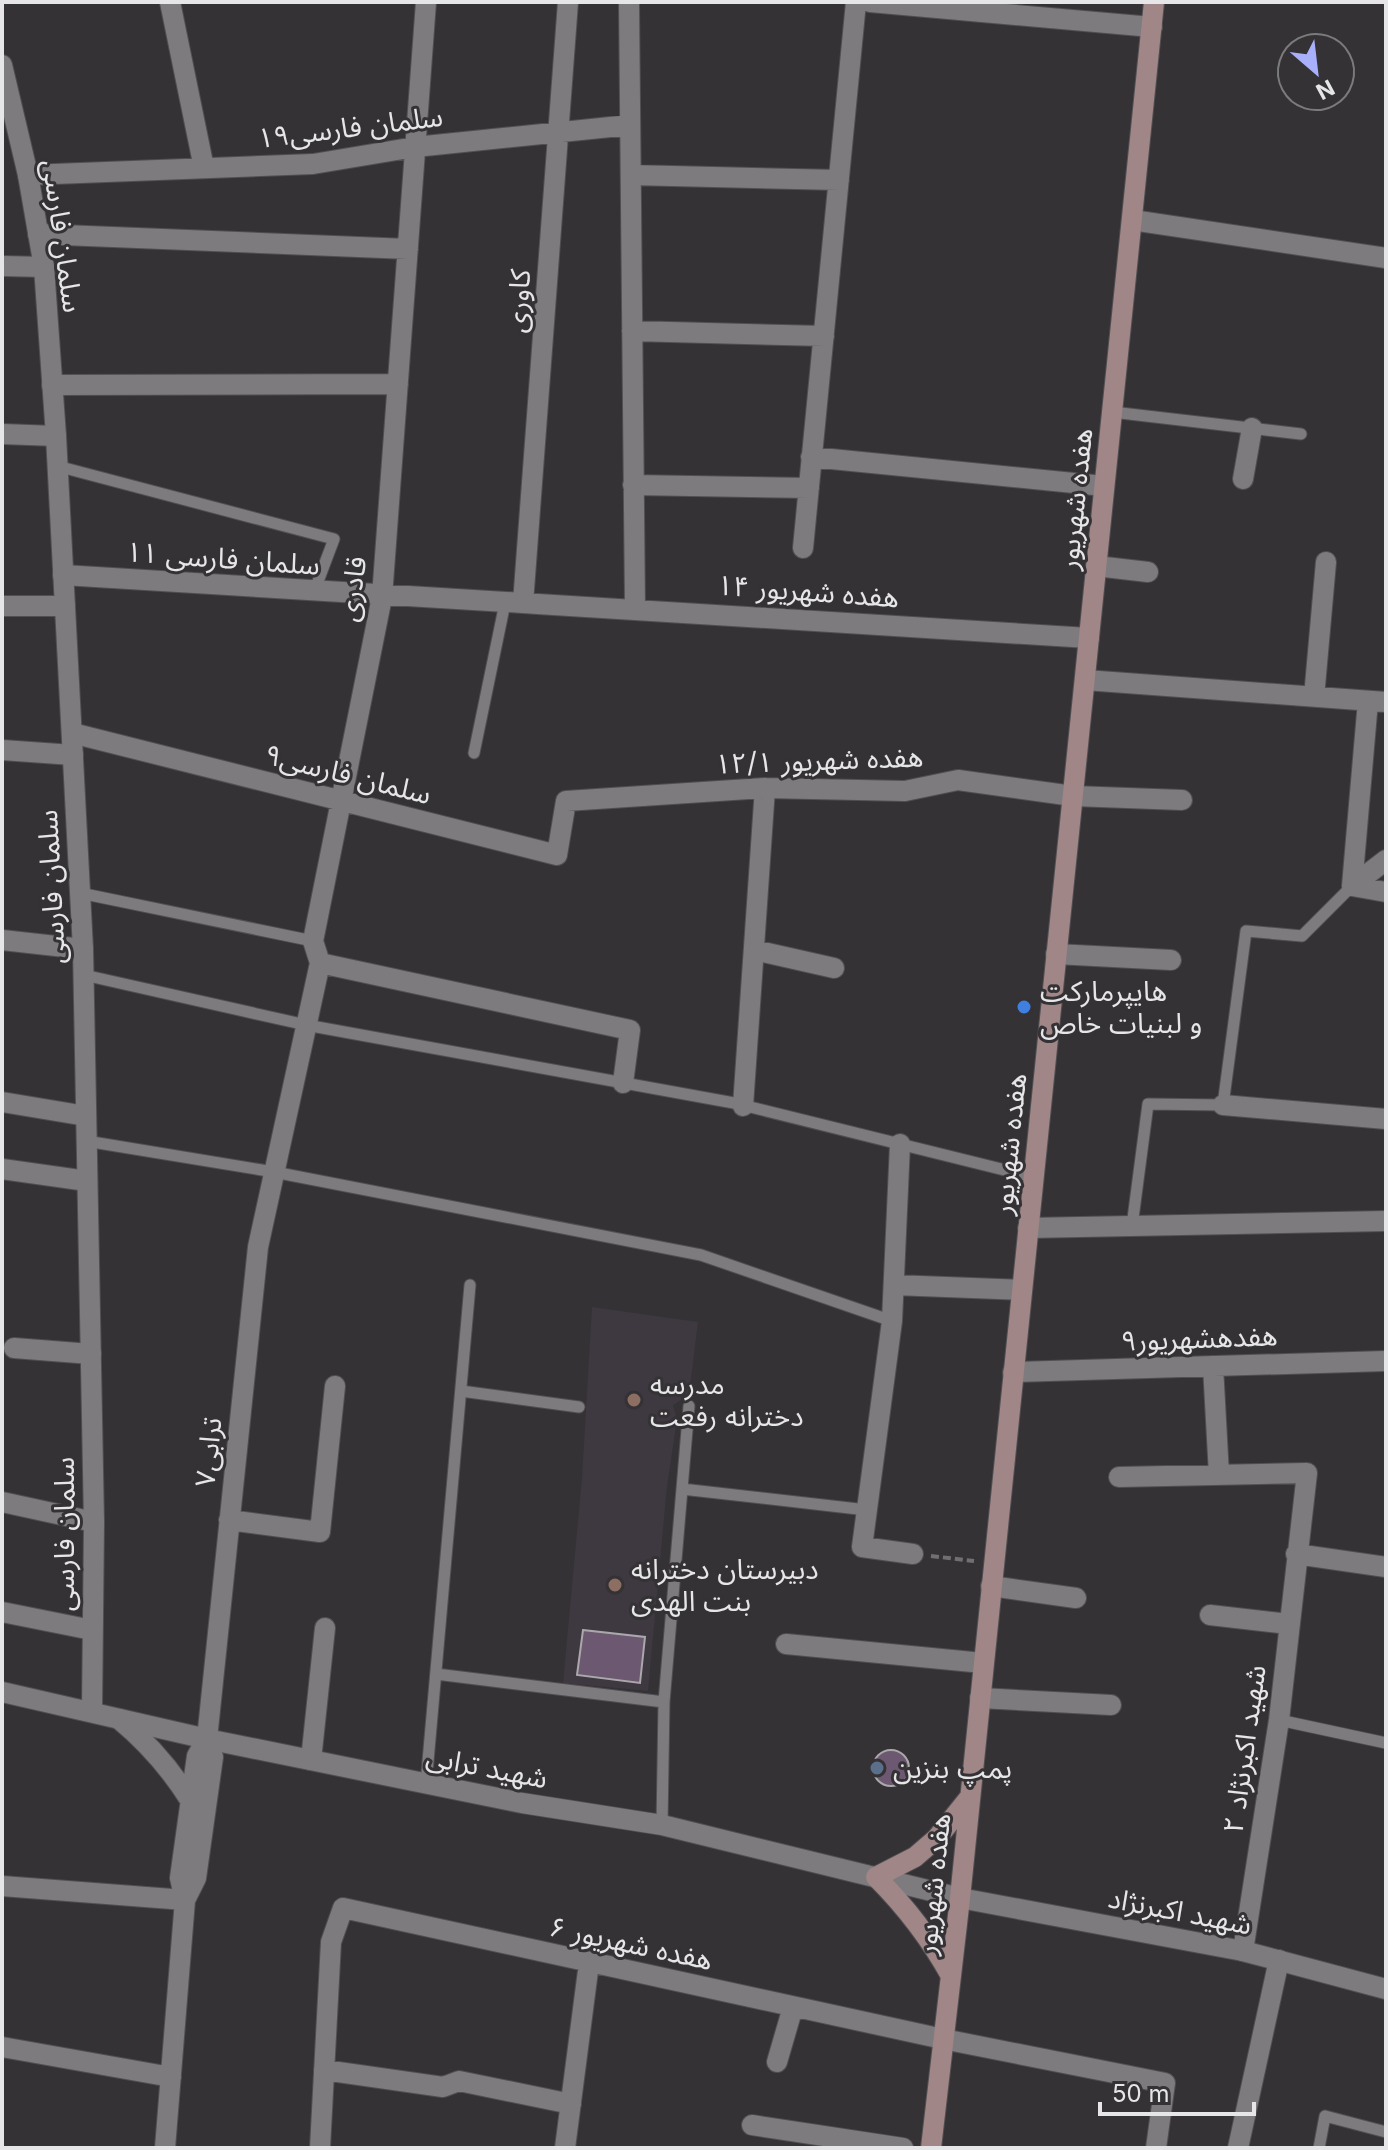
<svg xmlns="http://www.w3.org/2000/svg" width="1388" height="2150" viewBox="0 0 1388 2150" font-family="Inter,'Noto Sans Arabic',sans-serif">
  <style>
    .built { fill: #3e3841 }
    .building { fill: #6c5971; stroke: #aba8ac; stroke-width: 2 }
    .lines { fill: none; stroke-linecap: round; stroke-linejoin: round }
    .service-casing { stroke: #514f52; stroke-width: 13 }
    .minor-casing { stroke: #514f52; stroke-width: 22 }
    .tertiary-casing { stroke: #514f52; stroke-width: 22 }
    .secondary-casing { stroke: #514f52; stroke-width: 22 }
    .path { stroke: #716f72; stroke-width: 4; stroke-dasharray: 8 4; stroke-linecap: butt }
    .service { stroke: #7e7b7f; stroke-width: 11 }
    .minor { stroke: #7e7b7f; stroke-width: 20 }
    .tertiary { stroke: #7e7b7f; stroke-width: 20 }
    .secondary { stroke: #a08687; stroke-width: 20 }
    .shop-dot { fill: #3f7fe0; stroke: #343235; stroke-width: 3 }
    .education-dot { fill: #8d6e63; stroke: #343235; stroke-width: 3 }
    .service-dot { fill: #5c6f8a; stroke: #343235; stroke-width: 3 }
    .labels { text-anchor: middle; stroke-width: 6; stroke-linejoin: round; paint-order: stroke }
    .street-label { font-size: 28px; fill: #e6e5e7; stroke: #343235 }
    .poi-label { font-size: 28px; fill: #e6e5e7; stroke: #343235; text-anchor: start }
  </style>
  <rect width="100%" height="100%" fill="#343235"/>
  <path class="built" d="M 592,1307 L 698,1322 L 689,1395 L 673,1405 L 677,1420 L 667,1486 L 648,1691 L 563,1683 L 582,1478 Z"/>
  <path class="building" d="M 583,1630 L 645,1637 L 640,1683 L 577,1675 Z
    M873 1768a18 18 0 1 1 36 0a18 18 0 1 1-36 0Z"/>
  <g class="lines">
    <g class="service-casing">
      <path id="service" d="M 1112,412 L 1301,434
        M 57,466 L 334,539 L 314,592
        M 474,753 L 505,603
        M 80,893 L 313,941
        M 84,975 L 306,1025 L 734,1103 L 1033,1177
        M 86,1141 L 274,1172 L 701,1255 L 892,1321
        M 1132,1226 L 1148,1104 L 1223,1105 L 1246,931 L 1302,936 L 1352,886
        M 461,1391 L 579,1407
        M 682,1489 L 867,1510
        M 436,1674 L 664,1702
        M 1279,1720 L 1386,1743
        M 426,1784 L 470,1285
        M 662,1825 L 664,1702 L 689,1406
        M 1319,2148 L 1325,2116 L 1386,2132"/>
    </g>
    <g class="minor-casing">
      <path id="minor" d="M 170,2 L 204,168
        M 629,2 L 635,609
        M 870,2 L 1152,27
        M 28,175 L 313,164 L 415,147 L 630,125
        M 631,175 L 839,180
        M 1132,220 L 1386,258
        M 38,234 L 408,249
        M 2,266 L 44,267
        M 632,331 L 824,336
        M 52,385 L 398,384
        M 2,434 L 56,436
        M 811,457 L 1104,486
        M 1243,479 L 1252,428
        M 633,485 L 809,488
        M 803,548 L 856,2
        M 1096,566 L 1148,572
        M 63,575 C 405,598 747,614 1089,638
        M 523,603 L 568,2
        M 2,606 L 65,606
        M 1085,680 L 1386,702
        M 1314,697 L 1326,562
        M 72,733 L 557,855 L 566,801 L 765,788 L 905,791 L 958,780 L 1073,796 L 1182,800
        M 2,750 L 73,755
        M 1352,886 L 1368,701
        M 1352,886 L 1386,860
        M 1352,886 L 1386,892
        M 2,940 L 83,949
        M 754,950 L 834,968
        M 1056,954 L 1171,960
        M 320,963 L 630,1030 L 623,1083
        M 2,1102 L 86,1116
        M 1223,1105 L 1386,1119
        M 743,1106 L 765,788
        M 900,1144 L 892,1321 L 862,1547 L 913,1554
        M 2,1169 L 87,1181
        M 1028,1228 L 1386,1221
        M 894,1285 L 1022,1290
        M 14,1348 L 91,1354
        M 1213,1366 L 1219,1475
        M 1013,1372 L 1386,1361
        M 1119,1477 L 1307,1473 L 1279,1720 L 1243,1951
        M 2,1502 L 94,1522
        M 229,1520 L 320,1532 L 335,1386
        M 1296,1554 L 1386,1567
        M 991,1586 L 1076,1598
        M 2,1612 L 92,1630
        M 1210,1615 L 1289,1624
        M 786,1644 L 983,1663
        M 980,1698 L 1111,1705
        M 119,1719 C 148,1743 170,1768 190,1800
        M 311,1760 L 325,1628
        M 2,1886 L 185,1900
        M 185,1900 L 196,1878 L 213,1757 L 207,1739
        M 2,2047 L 171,2077
        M 777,2062 L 793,2007
        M 324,2070 L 443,2087 L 459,2081 L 571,2104
        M 752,2125 L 903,2148
        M 165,2148 L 185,1900 L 180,1878 L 197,1756 L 207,1739 L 258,1247 L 320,963 L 313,941 L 382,597 L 426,2
        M 320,2148 L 331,1942 L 343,1908 L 943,2039 L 1165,2083 L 1156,2148
        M 565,2148 L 589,1963
        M 1238,2148 L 1279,1960"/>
    </g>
    <g class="tertiary-casing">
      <path id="tertiary" d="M 2,65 L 28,175 L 44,267 L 56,436 L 83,949 L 94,1522 L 92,1712
        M 2,1692 L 207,1739 L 522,1803 L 662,1825 L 960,1898 L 1243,1951 L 1386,1989"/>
    </g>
    <g class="secondary-casing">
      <path id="secondary" d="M 951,1976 C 930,1938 907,1908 876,1877 L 915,1857 L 937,1838 L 970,1797
        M 931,2148 L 960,1898 L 1154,2"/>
    </g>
    <path class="path" d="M 931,1556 L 974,1561"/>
    <use href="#service" class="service"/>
    <use href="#minor" class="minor"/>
    <use href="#tertiary" class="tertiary"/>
    <use href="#secondary" class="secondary"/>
  </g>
  <circle class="shop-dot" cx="1024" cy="1007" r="8"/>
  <g class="education-dot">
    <circle cx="634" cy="1400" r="8"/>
    <circle cx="615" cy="1585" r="8"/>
  </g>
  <circle class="service-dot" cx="877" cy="1768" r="8"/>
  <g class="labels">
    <g class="street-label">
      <text transform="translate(350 127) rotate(-7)" y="10">سلمان فارسی۱۹</text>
      <text transform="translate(63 236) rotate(82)" y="10">سلمان فارسی</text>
      <text transform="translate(518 301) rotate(-86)" y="10">کاوری</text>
      <text transform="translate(1075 499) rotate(-84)" y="10">هفده شهریور</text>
      <text transform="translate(223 558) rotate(4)" y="10">سلمان فارسی ۱۱</text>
      <text transform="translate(352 589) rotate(-82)" y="10">قادری</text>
      <text transform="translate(808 591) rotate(4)" y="10">هفده شهریور ۱۴</text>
      <text transform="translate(819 760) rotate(-2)" y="10">هفده شهریور ۱۲/۱</text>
      <text transform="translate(348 774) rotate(14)" y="10">سلمان فارسی۹</text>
      <text transform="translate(51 887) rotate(-93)" y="10">سلمان فارسی</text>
      <text transform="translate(1009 1144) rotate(-84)" y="10">هفده شهریور</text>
      <text transform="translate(1199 1338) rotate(-2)" y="10">هفدهشهریور۹</text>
      <text transform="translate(208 1452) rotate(-84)" y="10">ترابی۷</text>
      <text transform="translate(64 1534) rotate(-90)" y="10">سلمان فارسی</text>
      <text transform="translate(1244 1749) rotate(-82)" y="10">شهید اکبرنژاد ۲</text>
      <text transform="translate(487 1767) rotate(11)" y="10">شهید ترابی</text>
      <text transform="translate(933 1884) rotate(-84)" y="10">هفده شهریور</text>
      <text transform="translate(1180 1911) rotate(11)" y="10">شهید اکبرنژاد</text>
      <text transform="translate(631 1943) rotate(12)" y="10">هفده شهریور ۶</text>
    </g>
    <g class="poi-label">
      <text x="1040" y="1001">هایپرمارکت<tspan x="1040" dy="32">و لبنیات خاص</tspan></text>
      <text x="650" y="1394">مدرسه<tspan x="650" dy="32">دخترانه رفعت</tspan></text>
      <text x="631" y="1579">دبیرستان دخترانه<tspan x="631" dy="32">بنت الهدی</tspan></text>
      <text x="893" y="1778">پمپ بنزین</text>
    </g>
  </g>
  <rect width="1388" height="2150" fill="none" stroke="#e6e5e7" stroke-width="8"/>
  <g transform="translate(1316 72) rotate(152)"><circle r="38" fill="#343235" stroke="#7b7a7c" stroke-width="2"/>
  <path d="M0-6L14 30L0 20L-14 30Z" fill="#a8b0fc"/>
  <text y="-12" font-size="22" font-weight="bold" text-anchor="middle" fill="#e6e5e7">N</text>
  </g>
  <path d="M1100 2102v12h154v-12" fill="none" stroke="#e6e5e7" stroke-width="4"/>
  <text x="1112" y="2102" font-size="24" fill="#e6e5e7" stroke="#343235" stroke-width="6" paint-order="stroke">50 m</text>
</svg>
